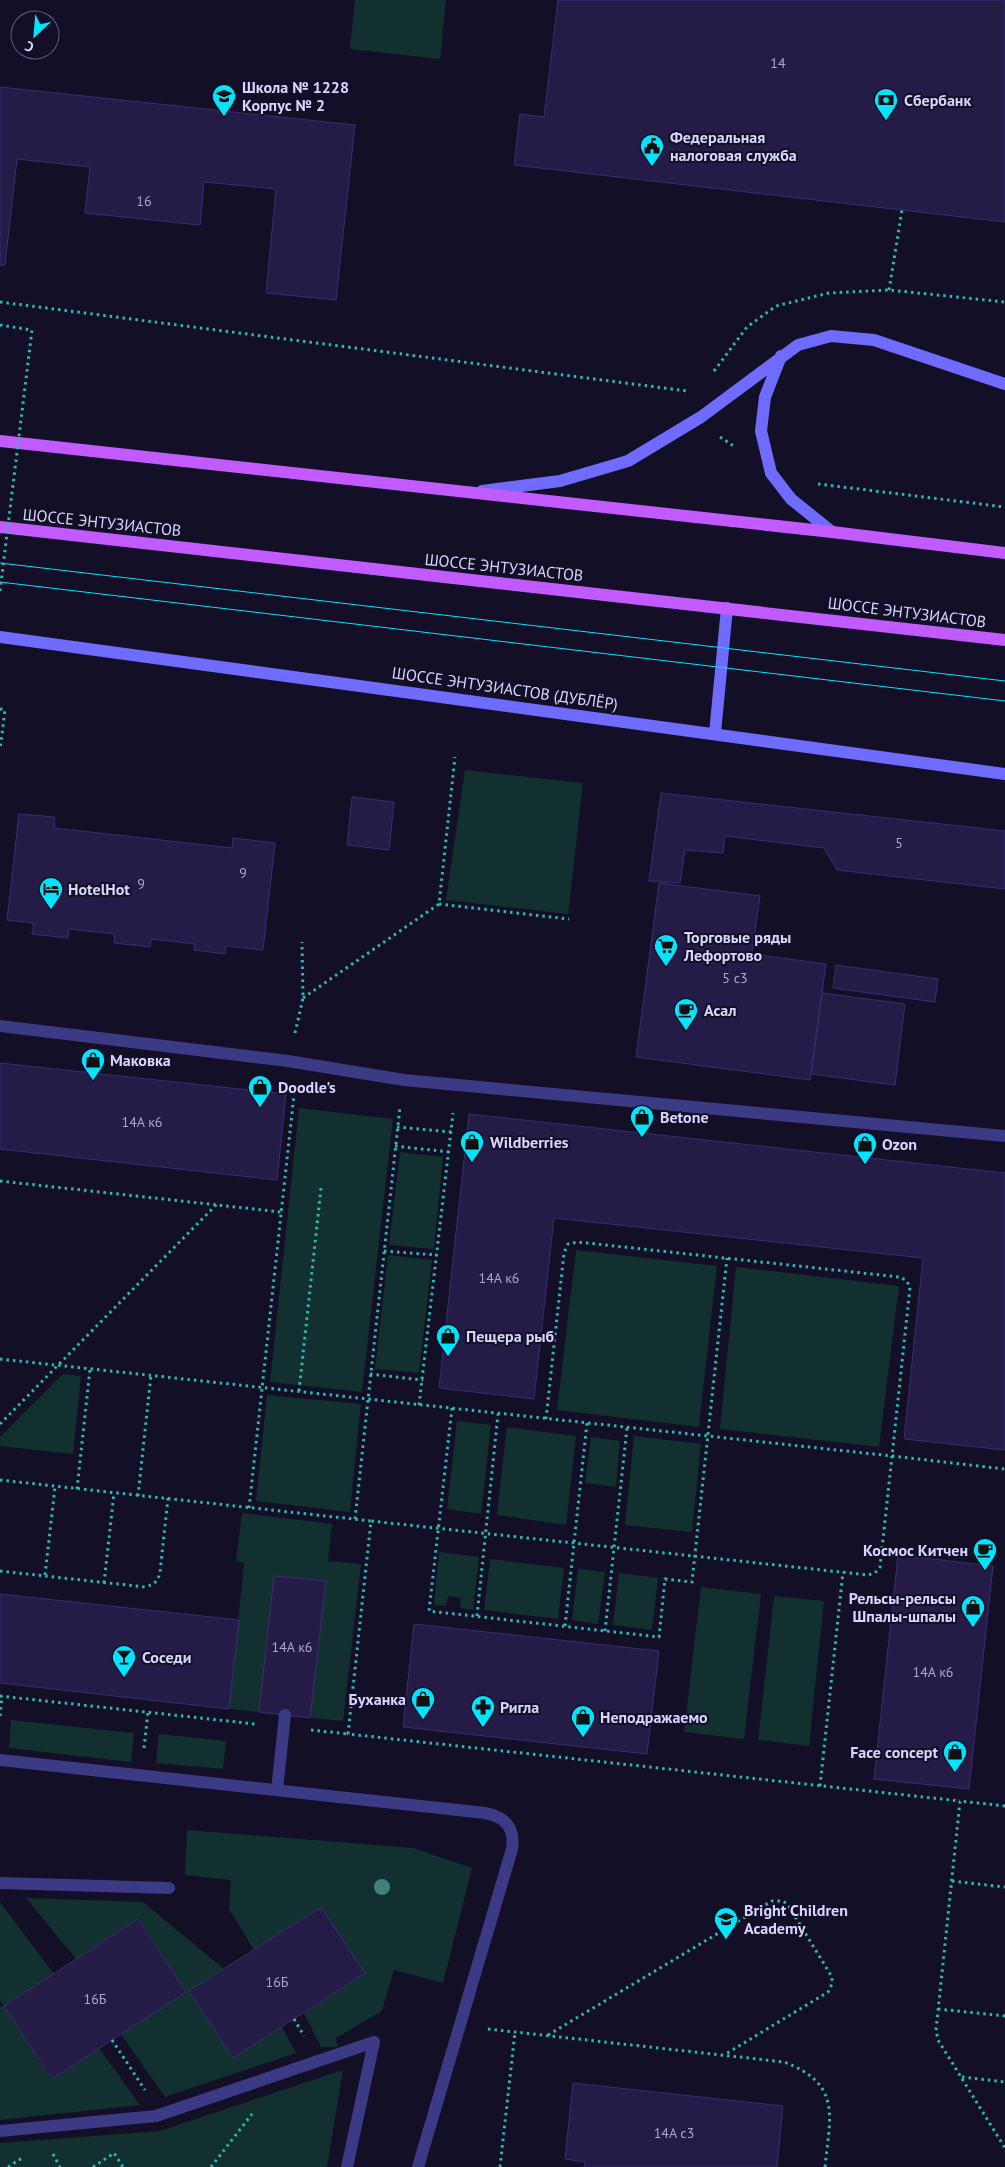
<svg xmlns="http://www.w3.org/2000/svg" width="1005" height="2167" viewBox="0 0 1005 2167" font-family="'PT Sans',sans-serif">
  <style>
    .green { fill: #12302f }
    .building { fill: #241b47; stroke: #3b2d73 }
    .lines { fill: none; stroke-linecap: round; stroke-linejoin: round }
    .path { stroke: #2fb8b0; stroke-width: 3; stroke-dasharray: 2.5 4; stroke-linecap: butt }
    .lane { stroke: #3d3a85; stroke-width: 12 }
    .secondary { stroke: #6f6bff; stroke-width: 12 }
    .primary { stroke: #c25bff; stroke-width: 12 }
    .tram { stroke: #00e5ff; stroke-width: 1 }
    .path-bridge { stroke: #2fb8b0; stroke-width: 3; stroke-dasharray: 2.5 4; stroke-linecap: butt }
    .tree { fill: #3d827b }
    .labels { text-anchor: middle; stroke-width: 4; stroke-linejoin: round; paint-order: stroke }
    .number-label { font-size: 14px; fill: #aca6d1 }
    .poi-label { font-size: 16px; font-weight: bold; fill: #d9d4ff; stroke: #130f26; text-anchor: start }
    .street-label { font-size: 16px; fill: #d9d4ff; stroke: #130f26 }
  </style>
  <rect width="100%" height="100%" fill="#130f26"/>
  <path class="green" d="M 355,0 L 446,0 L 440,59 L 350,49 Z
    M 465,770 L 583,783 L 568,914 L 446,900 Z
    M 299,1108 L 393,1119 L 362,1392 L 270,1382 Z
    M 400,1152 L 443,1157 L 434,1249 L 389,1245 Z
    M 576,1250 L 717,1266 L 699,1427 L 557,1410 Z
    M 388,1255 L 432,1260 L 419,1373 L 375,1369 Z
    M 736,1267 L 899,1286 L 879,1447 L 720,1429 Z
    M 63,1374 L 81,1376 L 73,1454 L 0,1446 L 0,1437 Z
    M 267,1395 L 361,1404 L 350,1512 L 256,1501 Z
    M 457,1421 L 491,1425 L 481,1514 L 447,1509 Z
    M 507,1427 L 576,1436 L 566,1525 L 497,1515 Z
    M 634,1436 L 701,1444 L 692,1532 L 625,1525 Z
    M 591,1437 L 620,1441 L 616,1487 L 585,1483 Z
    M 242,1513 L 332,1524 L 328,1561 L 361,1564 L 343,1721 L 310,1718 L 326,1581 L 275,1576 L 259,1712 L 229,1709 L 244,1563 L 236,1561 Z
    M 439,1552 L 479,1557 L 473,1610 L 460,1608 L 461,1598 L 448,1596 L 446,1606 L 434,1605 Z
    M 490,1559 L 564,1568 L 558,1619 L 484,1610 Z
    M 578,1569 L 605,1572 L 598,1624 L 572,1620 Z
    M 619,1573 L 658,1578 L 652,1630 L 613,1625 Z
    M 701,1587 L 761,1594 L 744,1739 L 684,1732 Z
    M 774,1596 L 824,1601 L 809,1746 L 758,1740 Z
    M 11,1720 L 134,1733 L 131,1762 L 9,1748 Z
    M 159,1734 L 226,1741 L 223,1769 L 156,1763 Z
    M 187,1830 L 413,1848 L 472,1868 L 443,1983 L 394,1970 L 382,2011 L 336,2038 L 338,2047 L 321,2047 L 304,2013 L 364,1973 L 321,1907 L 254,1950 L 229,1909 L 231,1880 L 185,1875 Z
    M 26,1898 L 143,1902 L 224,1969 L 189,1992 L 233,2058 L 282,2027 L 296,2053 L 165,2097 L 121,2034 L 186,1992 L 139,1919 L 76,1959 Z
    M 0,1902 L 54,1974 L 4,2006 L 51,2079 L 99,2048 L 140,2105 L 0,2120 L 0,2007 L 3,2005 L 0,2001 Z
    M 343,2070 L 327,2167 L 0,2167 L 0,2143 L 160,2131 Z"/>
  <path class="building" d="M 558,0 L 1005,0 L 1005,222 L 514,165 L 520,114 L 544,117 Z
    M 0,87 L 355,125 L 336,300 L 266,293 L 276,189 L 204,182 L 200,225 L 85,213 L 90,167 L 17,159 L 5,265 L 0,265 Z
    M 661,793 L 1005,831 L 1005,889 L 837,870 L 824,848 L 725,836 L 723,853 L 685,850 L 680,883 L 649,881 Z
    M 352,797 L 394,802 L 389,850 L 347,845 Z
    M 19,814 L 55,817 L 54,828 L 232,848 L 233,838 L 275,843 L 263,950 L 226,946 L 225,954 L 194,950 L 195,944 L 151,939 L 150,947 L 114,943 L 115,934 L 69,929 L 68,938 L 32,934 L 34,923 L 7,920 Z
    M 659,883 L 760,896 L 752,954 L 826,964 L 810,1080 L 636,1057 Z
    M 836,965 L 938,979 L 935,1002 L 833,988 Z
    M 822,993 L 905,1004 L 895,1085 L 811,1074 Z
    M 0,1063 L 286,1094 L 277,1180 L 0,1149 Z
    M 469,1114 L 1005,1173 L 1005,1450 L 904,1439 L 923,1258 L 554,1218 L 534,1399 L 439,1388 Z
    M 898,1555 L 993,1566 L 969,1789 L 874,1779 Z
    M 274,1576 L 326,1581 L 310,1718 L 259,1712 Z
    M 0,1594 L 239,1620 L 229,1709 L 0,1683 Z
    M 414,1624 L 659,1651 L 647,1754 L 403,1727 Z
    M 321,1907 L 365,1973 L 233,2058 L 189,1991 Z
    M 138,1919 L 186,1992 L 52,2079 L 4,2006 Z
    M 573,2083 L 783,2106 L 777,2167 L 584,2167 L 585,2162 L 565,2159 Z"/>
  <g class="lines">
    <path class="path" d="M 889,290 L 902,210
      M 0,302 L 687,391
      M 0,325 L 32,330
      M 714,371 L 747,327 L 776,306 L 829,293 L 889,290 L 1005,302
      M 720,437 L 735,447
      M 818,484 L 1005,507
      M 0,709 L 5,710 L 0,750
      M 439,904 L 569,919
      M 303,998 L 439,904 L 455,757
      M 295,1033 L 303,998 L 302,942
      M 397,1127 L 451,1132
      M 395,1146 L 449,1152
      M 0,1181 L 281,1212
      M 384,1251 L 437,1255
      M 0,1359 L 892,1456 L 880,1567 L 875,1573 L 868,1575 L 371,1521
      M 370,1374 L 423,1380
      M 299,1391 L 321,1188
      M 419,1405 L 453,1113
      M 452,1408 L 429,1611 L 659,1637 L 665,1579 L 692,1582 L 727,1258
      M 546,1419 L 564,1253 L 568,1244 L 578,1242 L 899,1277 L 906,1280 L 910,1287 L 892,1456 L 1005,1469
      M 0,1424 L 217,1204
      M 0,1480 L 371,1521 L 348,1734 L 960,1801
      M 77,1489 L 90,1369
      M 138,1496 L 151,1375
      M 249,1508 L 294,1095 L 293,1089
      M 355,1519 L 400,1107
      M 0,1571 L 145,1587 C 155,1584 158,1581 160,1572 L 168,1498
      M 45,1575 L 55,1487
      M 104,1583 L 114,1493
      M 477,1616 L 498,1414
      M 565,1626 L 587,1423
      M 605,1631 L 627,1428
      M 0,1696 L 255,1724
      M 0,1716 L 2,1696
      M 311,1730 L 348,1734
      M 144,1748 L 148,1712
      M 820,1786 L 843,1572
      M 1005,1806 L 960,1801 L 936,2030 L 938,2040 L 1005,2148
      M 952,1881 L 1005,1887
      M 938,2009 L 1005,2016
      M 294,2019 L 304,2036
      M 488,2029 L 784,2062 C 842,2084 830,2116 825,2167
      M 548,2035 L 772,1901 L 783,1901 L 788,1905 L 832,1977 L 832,1984 L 828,1992 L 724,2055
      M 112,2040 L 145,2090
      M 962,2077 L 1005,2082
      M 53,2154 L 60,2167
      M 8,2167 L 22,2158
      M 93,2167 L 114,2153 L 123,2167
      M 211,2167 L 252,2114
      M 500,2167 L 515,2032"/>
    <path class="lane" d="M 0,1026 L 288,1061 L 404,1080 L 1005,1136
      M 0,1760 L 485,1813 C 506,1817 515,1828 512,1849 L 418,2167
      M 277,1790 L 285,1715
      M 0,1883 L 169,1888
      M 0,2131 L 156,2116 L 374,2042
      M 347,2167 L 374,2042"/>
    <path class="secondary" d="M 781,356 L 765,397 L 761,431 L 771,473 L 791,499 L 832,532
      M 482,491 L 560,481 L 628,461 L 701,417 L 798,345 L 831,336 L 874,340 L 1005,384
      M 0,637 L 1005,774
      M 715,733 L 727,608"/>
    <path class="primary" d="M 0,441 L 832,532 L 1005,553
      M 0,527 L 1005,640"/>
    <path class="tram" d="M 0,563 L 1005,681
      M 0,582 L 1005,701"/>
    <path class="path-bridge" d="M 0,591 L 32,330"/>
  </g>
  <circle class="tree" cx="382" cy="1887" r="8"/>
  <defs>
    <g id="school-pin" transform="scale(1.25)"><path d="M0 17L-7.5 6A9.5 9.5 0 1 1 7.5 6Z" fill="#00e5ff" stroke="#130f26"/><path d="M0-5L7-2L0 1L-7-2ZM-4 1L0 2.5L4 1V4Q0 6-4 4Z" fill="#111"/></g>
    <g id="bank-pin" transform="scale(1.25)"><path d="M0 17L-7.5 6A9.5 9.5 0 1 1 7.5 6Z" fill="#00e5ff" stroke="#130f26"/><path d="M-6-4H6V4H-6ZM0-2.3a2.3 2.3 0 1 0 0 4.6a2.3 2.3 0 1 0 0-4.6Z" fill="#111"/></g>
    <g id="civic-pin" transform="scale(1.25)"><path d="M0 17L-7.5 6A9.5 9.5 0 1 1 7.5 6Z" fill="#00e5ff" stroke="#130f26"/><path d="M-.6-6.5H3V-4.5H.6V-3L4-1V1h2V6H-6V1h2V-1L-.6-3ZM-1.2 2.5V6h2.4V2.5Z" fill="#111"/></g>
    <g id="hotel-pin" transform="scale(1.25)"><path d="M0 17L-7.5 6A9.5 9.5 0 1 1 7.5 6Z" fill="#00e5ff" stroke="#130f26"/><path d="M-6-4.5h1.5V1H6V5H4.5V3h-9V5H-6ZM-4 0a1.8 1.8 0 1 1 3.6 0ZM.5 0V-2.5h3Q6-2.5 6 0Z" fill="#111"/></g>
    <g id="supermarket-pin" transform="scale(1.25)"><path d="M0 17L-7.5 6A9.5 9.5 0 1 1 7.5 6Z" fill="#00e5ff" stroke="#130f26"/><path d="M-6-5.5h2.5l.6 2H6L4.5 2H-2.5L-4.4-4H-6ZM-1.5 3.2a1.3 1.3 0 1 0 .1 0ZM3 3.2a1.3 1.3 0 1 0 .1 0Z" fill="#111"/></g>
    <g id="cafe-pin" transform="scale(1.25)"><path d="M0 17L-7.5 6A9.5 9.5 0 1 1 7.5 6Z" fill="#00e5ff" stroke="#130f26"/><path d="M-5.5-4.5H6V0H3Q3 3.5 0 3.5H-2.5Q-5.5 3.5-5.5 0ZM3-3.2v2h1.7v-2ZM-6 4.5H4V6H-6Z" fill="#111"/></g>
    <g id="shop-pin" transform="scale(1.25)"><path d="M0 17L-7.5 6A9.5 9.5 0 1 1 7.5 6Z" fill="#00e5ff" stroke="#130f26"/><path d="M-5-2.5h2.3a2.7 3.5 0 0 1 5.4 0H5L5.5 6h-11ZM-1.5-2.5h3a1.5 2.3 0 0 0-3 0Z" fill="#111"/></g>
    <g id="bar-pin" transform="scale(1.25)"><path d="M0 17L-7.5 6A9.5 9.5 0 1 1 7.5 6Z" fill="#00e5ff" stroke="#130f26"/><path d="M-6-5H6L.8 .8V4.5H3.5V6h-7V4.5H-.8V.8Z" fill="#111"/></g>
    <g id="pharmacy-pin" transform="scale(1.25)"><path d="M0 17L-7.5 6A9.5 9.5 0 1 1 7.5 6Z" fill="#00e5ff" stroke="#130f26"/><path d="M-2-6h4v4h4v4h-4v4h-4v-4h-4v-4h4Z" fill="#111"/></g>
  </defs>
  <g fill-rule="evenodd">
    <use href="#school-pin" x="224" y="96"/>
    <use href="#bank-pin" x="886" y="100"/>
    <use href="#civic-pin" x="652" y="146"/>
    <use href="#hotel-pin" x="51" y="889"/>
    <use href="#supermarket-pin" x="666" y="946"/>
    <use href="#cafe-pin" x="686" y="1010"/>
    <use href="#shop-pin" x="93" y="1060"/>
    <use href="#shop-pin" x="260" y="1087"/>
    <use href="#shop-pin" x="642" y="1117"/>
    <use href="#shop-pin" x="472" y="1142"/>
    <use href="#shop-pin" x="865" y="1144"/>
    <use href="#shop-pin" x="448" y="1336"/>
    <use href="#cafe-pin" x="985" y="1550"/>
    <use href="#shop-pin" x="973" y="1607"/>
    <use href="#bar-pin" x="124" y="1657"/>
    <use href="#shop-pin" x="423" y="1699"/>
    <use href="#pharmacy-pin" x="483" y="1707"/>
    <use href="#shop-pin" x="583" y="1717"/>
    <use href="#shop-pin" x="955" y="1752"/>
    <use href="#school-pin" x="726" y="1919"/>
  </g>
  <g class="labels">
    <g class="number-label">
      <text x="778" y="68">14</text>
      <text x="144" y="206">16</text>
      <text x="899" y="848">5</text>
      <text x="243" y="878">9</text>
      <text x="141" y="889">9</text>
      <text x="735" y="983">5 с3</text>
      <text x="142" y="1127">14А к6</text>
      <text x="499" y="1283">14А к6</text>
      <text x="292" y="1652">14А к6</text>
      <text x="933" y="1677">14А к6</text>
      <text x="277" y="1987">16Б</text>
      <text x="95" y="2004">16Б</text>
      <text x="674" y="2138">14А с3</text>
    </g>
    <g class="poi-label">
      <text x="242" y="93">Школа № 1228<tspan x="242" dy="18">Корпус № 2</tspan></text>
      <text x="904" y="106">Сбербанк</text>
      <text x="670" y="143">Федеральная<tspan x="670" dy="18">налоговая служба</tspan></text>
      <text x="68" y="895">HotelHot</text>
      <text x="684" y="943">Торговые ряды<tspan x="684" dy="18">Лефортово</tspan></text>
      <text x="704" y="1016">Асал</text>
      <text x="110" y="1066">Маковка</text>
      <text x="278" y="1093">Doodle's</text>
      <text x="660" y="1123">Betone</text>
      <text x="490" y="1148">Wildberries</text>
      <text x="882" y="1150">Ozon</text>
      <text x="466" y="1342">Пещера рыб</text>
      <text x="968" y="1556" text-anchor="end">Космос Китчен</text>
      <text x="956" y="1604" text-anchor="end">Рельсы-рельсы<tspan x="956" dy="18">Шпалы-шпалы</tspan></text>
      <text x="142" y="1663">Соседи</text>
      <text x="406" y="1705" text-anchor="end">Буханка</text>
      <text x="500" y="1713">Ригла</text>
      <text x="600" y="1723">Неподражаемо</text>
      <text x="938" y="1758" text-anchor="end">Face concept</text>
      <text x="744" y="1916">Bright Children<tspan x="744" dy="18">Academy</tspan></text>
    </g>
    <g class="street-label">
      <text transform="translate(102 522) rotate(6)" y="6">ШОССЕ ЭНТУЗИАСТОВ</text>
      <text transform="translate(504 567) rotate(6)" y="6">ШОССЕ ЭНТУЗИАСТОВ</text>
      <text transform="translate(907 612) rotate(7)" y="6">ШОССЕ ЭНТУЗИАСТОВ</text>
      <text transform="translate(505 688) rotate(8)" y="6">ШОССЕ ЭНТУЗИАСТОВ (ДУБЛЁР)</text>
    </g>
  </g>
  <g transform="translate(35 35) rotate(206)"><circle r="24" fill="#130f26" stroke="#625e7d"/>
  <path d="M0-4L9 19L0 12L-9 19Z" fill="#00e5ff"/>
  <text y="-8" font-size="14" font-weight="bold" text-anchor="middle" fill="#d9d4ff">С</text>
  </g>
</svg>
